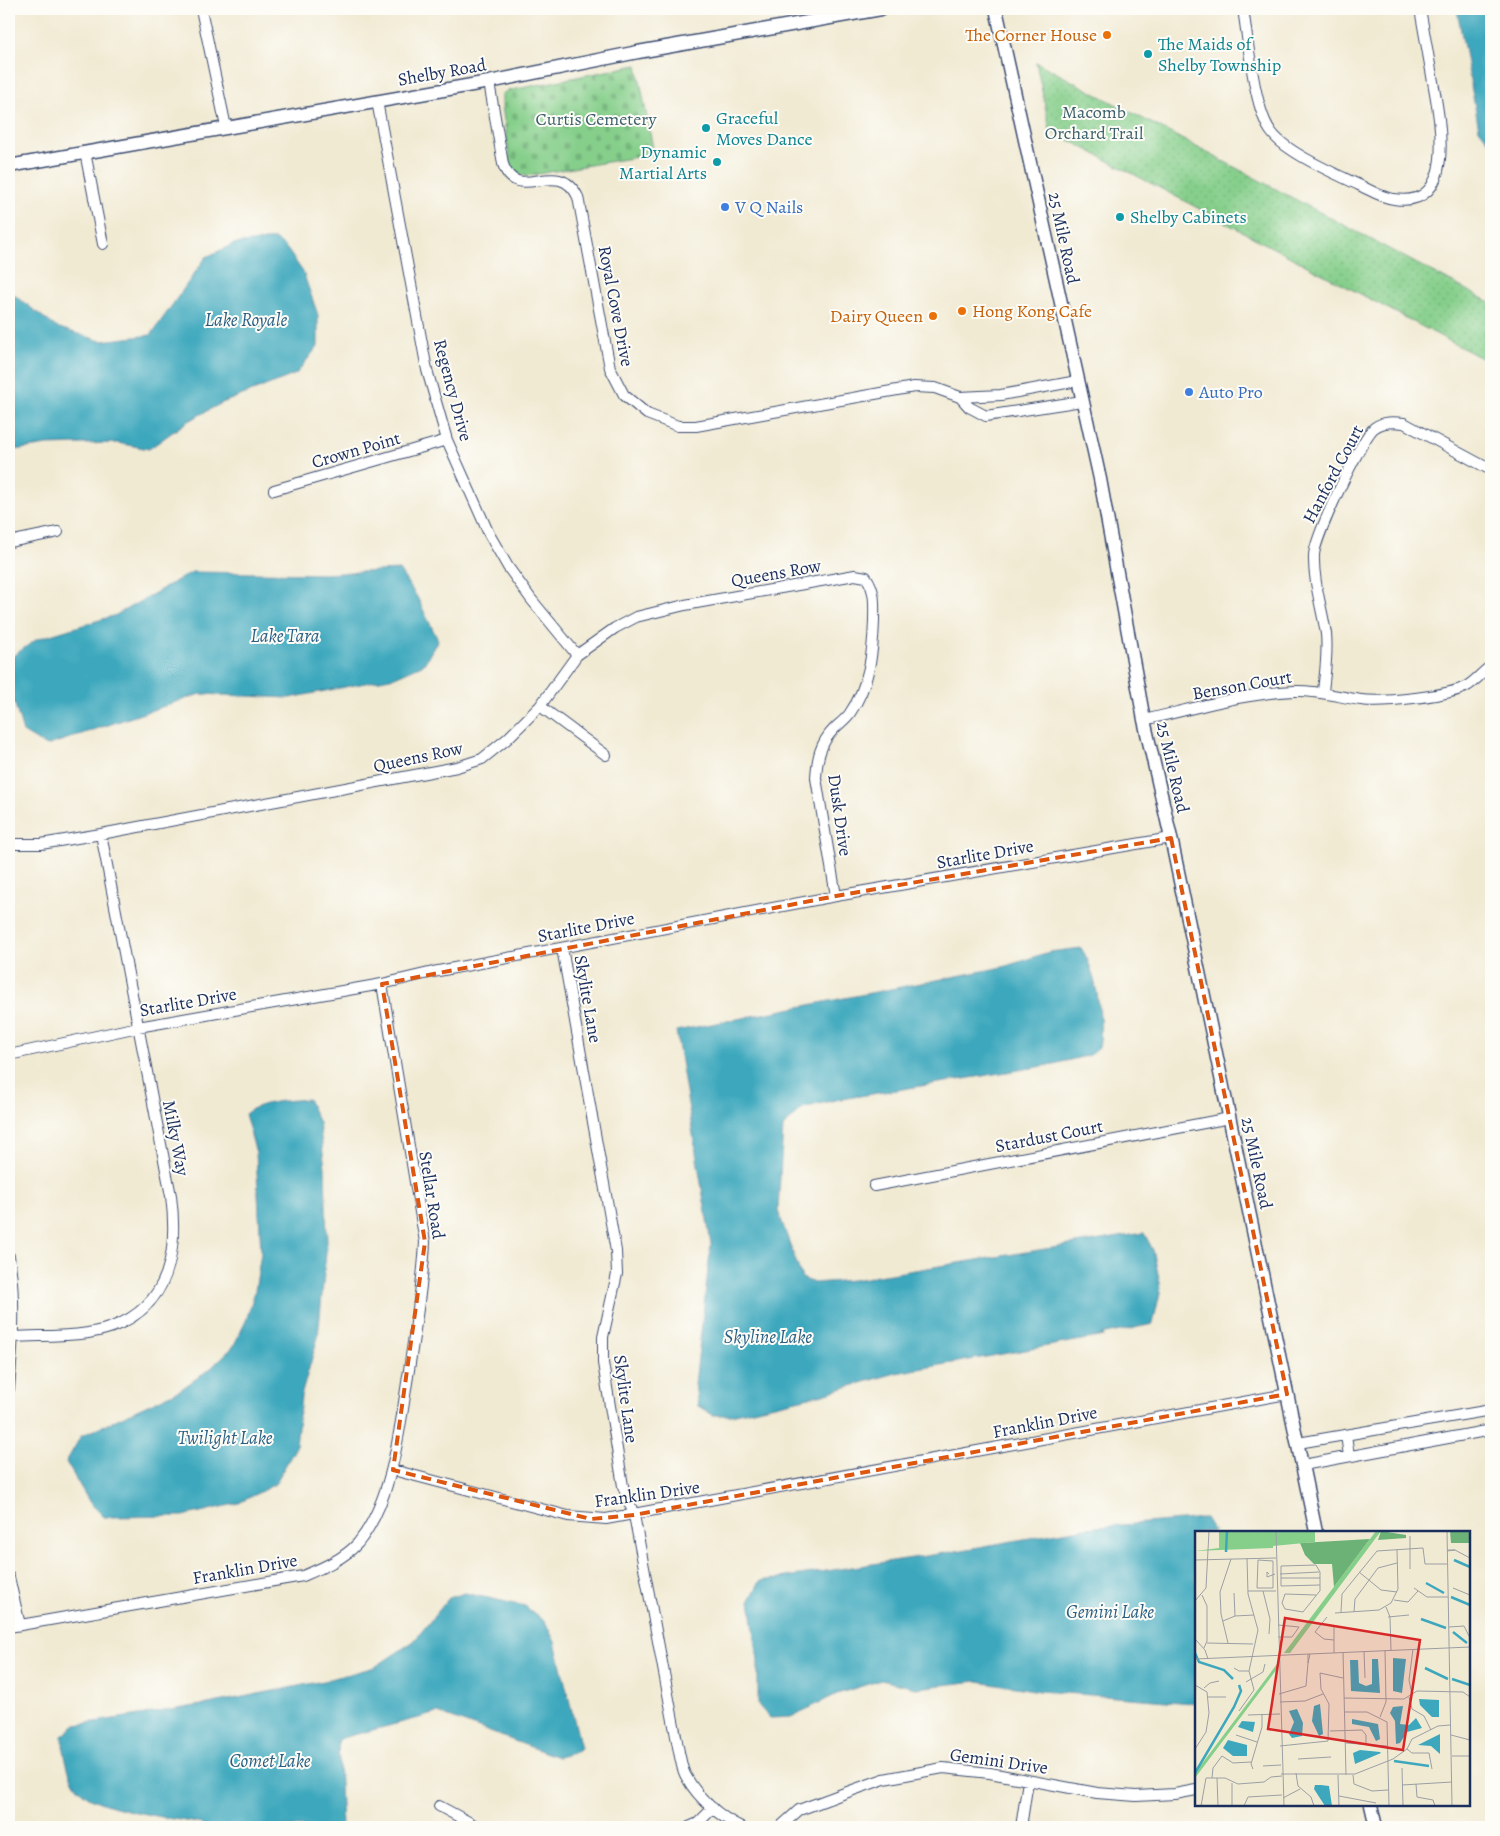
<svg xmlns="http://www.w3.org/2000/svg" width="1500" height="1836" viewBox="0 0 1500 1836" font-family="Alegreya,serif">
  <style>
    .cemetery { fill: url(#cemetery-stones); stroke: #507f74 }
    .park { fill: url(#park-dots); stroke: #507f74 }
    .water { fill: #3da8bd; stroke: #2c6c8e }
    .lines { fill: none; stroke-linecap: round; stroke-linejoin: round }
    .minor-casing { stroke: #3b4b70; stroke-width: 12 }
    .tertiary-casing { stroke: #3b4b70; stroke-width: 15 }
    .minor { stroke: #fff; stroke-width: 10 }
    .tertiary { stroke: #fff; stroke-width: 12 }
    .marked { fill: none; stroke: #de5710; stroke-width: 4; stroke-dasharray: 10 6; stroke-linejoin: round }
    .food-dot { fill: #e8710a; stroke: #fdfcf7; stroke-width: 2 }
    .culture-dot { fill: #0f9aa8; stroke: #fdfcf7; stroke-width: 2 }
    .shop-dot { fill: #3f7fe0; stroke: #fdfcf7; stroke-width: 2 }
    .labels { text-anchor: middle; stroke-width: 4; stroke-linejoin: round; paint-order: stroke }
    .food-label { font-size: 18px; fill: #c56008; stroke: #fdfcf7; text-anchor: end }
    .culture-label { font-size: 18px; fill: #0d838f; stroke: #fdfcf7; text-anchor: start }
    .street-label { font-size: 18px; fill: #1b2f5e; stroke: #fdfcf7 }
    .park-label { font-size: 18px; fill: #3b5f6c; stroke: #fdfcf7 }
    .shop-label { font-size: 18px; fill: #366cbe; stroke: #fdfcf7; text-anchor: start }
    .water-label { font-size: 19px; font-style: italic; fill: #295f84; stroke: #fdfcf7 }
    .inset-river { fill: none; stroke: #3da8bd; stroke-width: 2.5 }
    .inset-road { fill: none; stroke: #9b9fa4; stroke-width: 1 }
    .view { fill: #d62828; fill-opacity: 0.15; stroke: #d62828; stroke-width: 2.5 }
    .inset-edge { fill: none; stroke: #1b2f5e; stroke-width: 2.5 }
  </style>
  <defs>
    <pattern id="cemetery-stones" width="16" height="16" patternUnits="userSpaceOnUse" patternTransform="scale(1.25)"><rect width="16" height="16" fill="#86cf8b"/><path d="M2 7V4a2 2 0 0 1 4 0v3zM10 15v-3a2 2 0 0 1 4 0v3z" fill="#73b27a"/></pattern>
    <pattern id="park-dots" width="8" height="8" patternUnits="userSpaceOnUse" patternTransform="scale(1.25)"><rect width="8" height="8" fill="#86cf8b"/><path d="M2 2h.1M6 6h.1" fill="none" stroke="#73b27a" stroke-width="1.8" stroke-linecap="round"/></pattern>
  </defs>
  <rect width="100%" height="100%" fill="#fdfcf7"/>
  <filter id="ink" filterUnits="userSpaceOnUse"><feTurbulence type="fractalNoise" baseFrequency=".02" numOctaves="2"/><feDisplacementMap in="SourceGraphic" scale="10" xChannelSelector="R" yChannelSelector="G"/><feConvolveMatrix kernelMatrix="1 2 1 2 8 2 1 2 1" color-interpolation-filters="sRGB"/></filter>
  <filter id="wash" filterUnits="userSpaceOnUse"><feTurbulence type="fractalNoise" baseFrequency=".0096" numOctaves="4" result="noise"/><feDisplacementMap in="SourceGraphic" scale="20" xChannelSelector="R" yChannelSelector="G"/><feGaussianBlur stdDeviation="1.12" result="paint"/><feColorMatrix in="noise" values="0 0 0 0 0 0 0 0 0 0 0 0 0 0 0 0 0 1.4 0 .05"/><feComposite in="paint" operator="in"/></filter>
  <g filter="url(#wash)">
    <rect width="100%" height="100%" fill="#f1ead3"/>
    <path class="cemetery" d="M 637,65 L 654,154 L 526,176 L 517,173 L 511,167 L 502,106 L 502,94 L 507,91 Z"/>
    <path class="park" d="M 1036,62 L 1491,303 L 1491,363 L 1050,130 Z"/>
    <path class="water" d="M 1457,9 L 1491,9 L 1491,144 L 1479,129 Z
      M 275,239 L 287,249 L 303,272 L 318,315 L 318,346 L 296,374 L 222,403 L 188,421 L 149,449 L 117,443 L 47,445 L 9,451 L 9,294 L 13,294 L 56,327 L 101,341 L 151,335 L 206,257 L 234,244 Z
      M 399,570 L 417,597 L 438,640 L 424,664 L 395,677 L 290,698 L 200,694 L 46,746 L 23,732 L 11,691 L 13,656 L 37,639 L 116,615 L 192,572 L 323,574 Z
      M 1081,948 C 1096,969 1104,1022 1099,1048 L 1090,1055 L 1050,1065 L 835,1100 L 803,1108 L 783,1127 L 778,1211 L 802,1278 L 814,1283 L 853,1280 L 1144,1233 L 1153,1250 L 1161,1288 L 1153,1324 L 1101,1335 L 1104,1336 L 896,1373 L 823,1394 L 731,1415 L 713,1415 L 698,1406 L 695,1384 L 711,1244 L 676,1031 L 1003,967 L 1049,952 Z
      M 308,1099 L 319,1123 L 325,1167 L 327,1242 L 318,1337 L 301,1396 L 296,1447 L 275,1484 L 239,1503 L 183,1516 L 104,1517 L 90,1503 L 66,1462 L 81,1436 L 180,1390 L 211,1368 L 233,1347 L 246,1321 L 255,1291 L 261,1253 L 256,1153 L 245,1114 C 262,1100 288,1101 308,1099 Z
      M 1205,1518 L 1214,1532 L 1196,1532 L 1196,1701 L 1192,1703 L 1040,1691 L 978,1681 L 916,1688 L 881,1680 L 837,1694 L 791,1717 L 770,1718 L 758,1705 L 758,1661 L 750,1600 L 760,1581 L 945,1553 L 1086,1528 Z
      M 465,1593 L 525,1606 L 545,1622 L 555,1642 L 581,1748 L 573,1753 L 558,1757 L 438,1713 L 342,1738 L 338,1741 L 342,1827 L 205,1827 L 201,1824 C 173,1818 103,1810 83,1793 C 67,1779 65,1756 62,1736 L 76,1725 L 208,1704 L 323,1681 L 375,1667 L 414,1641 L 449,1598 Z"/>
  </g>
  <g filter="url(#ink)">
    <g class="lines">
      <g class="minor-casing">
        <path id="minor" d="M 201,9 L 226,127
          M 1243,9 C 1248,39 1254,111 1272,133 C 1287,153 1336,174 1359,185 C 1370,190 1382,198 1394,199 C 1461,210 1438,111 1432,76 C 1428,53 1424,31 1420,9
          M 489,82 L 503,164 C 517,206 558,155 578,197 L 610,368 L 624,395 L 647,414 L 678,426 L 696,426 L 914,387 L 935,388 L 960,397
          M 377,101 L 427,370 L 447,440 L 489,534 L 508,567 L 531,599 L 577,655
          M 85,152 L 103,244
          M 1077,381 L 1001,395 L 960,397 L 969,407 L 986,416 L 1082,401
          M 274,490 L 447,440
          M 9,542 L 58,532
          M 1323,691 C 1325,673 1328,653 1326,634 C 1322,608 1313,581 1314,555 C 1315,537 1361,439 1374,428 C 1383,421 1394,422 1404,423 L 1491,470
          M 540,706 L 606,755
          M 1144,720 C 1193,709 1244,693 1294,691 C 1318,690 1338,697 1361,700 C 1382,703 1450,696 1467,686 C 1474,682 1481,674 1487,669
          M 9,844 L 41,844 L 101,834 L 457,767 L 482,759 L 507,739 L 540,706 L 577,655 L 615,628 L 636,617 L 685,605 L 855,575 L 866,577 C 876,591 874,605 874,621 C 873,653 869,686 850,713 C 846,719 839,724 834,729 C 820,743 817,759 816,778 L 836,896
          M 562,948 L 616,1251 L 617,1274 L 603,1337 L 603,1363 L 623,1486 L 634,1515 L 679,1752 C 681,1760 682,1771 687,1778 C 698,1798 720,1817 741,1827
          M 9,1055 L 138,1027 L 382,984 L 433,972 L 836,896 L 1171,838
          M 874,1186 L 1230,1118
          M 9,1256 C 16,1300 13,1344 9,1389
          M 14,1337 C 45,1335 82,1338 112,1327 C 171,1305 178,1250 171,1196 L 101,834
          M 1346,1435 L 1349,1456
          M 1298,1443 L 1491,1410
          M 1303,1465 L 1491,1430
          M 393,1470 L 568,1516 L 606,1519 L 1287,1394
          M 9,1577 L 20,1625
          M 9,1627 L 303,1576 C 322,1568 344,1559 358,1543 C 394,1499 400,1424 409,1370 C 415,1327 423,1285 425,1242 L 382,984
          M 439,1806 L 478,1827
          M 689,1827 L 698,1823 L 713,1808
          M 780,1827 L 799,1810 L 853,1790 L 884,1779 L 943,1768 L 990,1773 L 1097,1793 L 1136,1796 L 1175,1794 L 1196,1790
          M 1021,1827 L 1028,1781"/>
      </g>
      <g class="tertiary-casing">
        <path id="tertiary" d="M 996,9 L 1100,479 L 1144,720 L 1171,838 L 1316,1532
          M 9,166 L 489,82 L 638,52 L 881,9
          M 1371,1805 L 1376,1827"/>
      </g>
      <use href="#minor" class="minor"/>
      <use href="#tertiary" class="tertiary"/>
    </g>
  </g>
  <path class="marked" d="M 1171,838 L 1287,1394 L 634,1515 L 591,1519 L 393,1470 L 425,1242 L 382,984 L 836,896 Z"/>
  <g class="food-dot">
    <circle cx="1107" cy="35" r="5"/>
    <circle cx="962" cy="311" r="5"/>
    <circle cx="933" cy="316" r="5"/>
  </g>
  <g class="culture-dot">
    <circle cx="1148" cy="54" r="5"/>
    <circle cx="706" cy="128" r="5"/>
    <circle cx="717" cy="162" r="5"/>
    <circle cx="1120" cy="217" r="5"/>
  </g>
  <g class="shop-dot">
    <circle cx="725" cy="207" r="5"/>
    <circle cx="1189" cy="392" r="5"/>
  </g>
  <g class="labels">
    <g class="food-label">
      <text x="1097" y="41">The Corner House</text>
      <text x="972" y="317" text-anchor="start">Hong Kong Cafe</text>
      <text x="923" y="322">Dairy Queen</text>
    </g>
    <g class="culture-label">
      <text x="1158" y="50">The Maids of<tspan x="1158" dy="21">Shelby Township</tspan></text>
      <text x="716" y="124">Graceful<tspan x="716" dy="21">Moves Dance</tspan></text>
      <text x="707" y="158" text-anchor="end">Dynamic<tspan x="707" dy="21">Martial Arts</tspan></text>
      <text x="1130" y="223">Shelby Cabinets</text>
    </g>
    <g class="street-label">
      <text transform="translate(442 72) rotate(-10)" y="6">Shelby Road</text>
      <text transform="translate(1064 238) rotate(78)" y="6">25 Mile Road</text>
      <text transform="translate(616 306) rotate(79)" y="6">Royal Cove Drive</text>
      <text transform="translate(453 390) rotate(75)" y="6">Regency Drive</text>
      <text transform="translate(356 450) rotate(-16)" y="6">Crown Point</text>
      <text transform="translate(1333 474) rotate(-62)" y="6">Hanford Court</text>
      <text transform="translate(776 573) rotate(-10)" y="6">Queens Row</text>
      <text transform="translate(1242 685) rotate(-10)" y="6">Benson Court</text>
      <text transform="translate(418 757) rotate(-12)" y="6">Queens Row</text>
      <text transform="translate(1173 767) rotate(77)" y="6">25 Mile Road</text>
      <text transform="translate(840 815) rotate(82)" y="6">Dusk Drive</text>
      <text transform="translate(985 854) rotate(-10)" y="6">Starlite Drive</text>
      <text transform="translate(586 927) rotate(-11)" y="6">Starlite Drive</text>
      <text transform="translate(588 999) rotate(80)" y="6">Skylite Lane</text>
      <text transform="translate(188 1002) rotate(-10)" y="6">Starlite Drive</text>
      <text transform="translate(1049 1136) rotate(-11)" y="6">Stardust Court</text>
      <text transform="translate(176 1138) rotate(79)" y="6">Milky Way</text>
      <text transform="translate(1257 1163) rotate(78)" y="6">25 Mile Road</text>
      <text transform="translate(432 1195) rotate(81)" y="6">Stellar Road</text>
      <text transform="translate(626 1399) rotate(82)" y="6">Skylite Lane</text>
      <text transform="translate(1045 1422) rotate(-11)" y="6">Franklin Drive</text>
      <text transform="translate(647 1494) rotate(-8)" y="6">Franklin Drive</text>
      <text transform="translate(245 1569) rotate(-10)" y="6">Franklin Drive</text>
      <text transform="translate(999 1761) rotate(8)" y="6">Gemini Drive</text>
    </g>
    <g class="park-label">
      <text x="1094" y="118">Macomb<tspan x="1094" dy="21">Orchard Trail</tspan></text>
      <text x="596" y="125">Curtis Cemetery</text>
    </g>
    <g class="shop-label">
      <text x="735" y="213">V Q Nails</text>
      <text x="1199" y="398">Auto Pro</text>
    </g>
    <g class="water-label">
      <text x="246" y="326">Lake Royale</text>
      <text x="285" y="642">Lake Tara</text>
      <text x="768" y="1343">Skyline Lake</text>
      <text x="225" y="1444">Twilight Lake</text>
      <text x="1110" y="1618">Gemini Lake</text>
      <text x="270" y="1767">Comet Lake</text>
    </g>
  </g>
  <g transform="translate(1195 1531)">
    <rect width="275" height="275" fill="#f1ead3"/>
    <path d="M 186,0 L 211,4 L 211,7 L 183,9 ZM 255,0 L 275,0 L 275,12 L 256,12 ZM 175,8 L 139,56 L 137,33 L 119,33 L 110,24 L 105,12 Z" fill="#6cb277"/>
    <path d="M 24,0 L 120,0 L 120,11 L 78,15 L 78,17 L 0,20 L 24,17 ZM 181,0 L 186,0 L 95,122 L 89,122 ZM 82,133 L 82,138 L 0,247 L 0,242 Z" fill="#86cf8b"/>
    <path d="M 198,127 L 211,128 L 207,162 L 198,160 ZM 177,128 L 183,128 L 185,162 L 156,160 L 155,129 L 163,129 L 164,152 L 171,155 L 177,153 ZM 224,168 L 244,169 L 244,186 L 237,186 L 225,174 ZM 125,173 L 128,203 L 124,205 L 117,190 L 119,175 ZM 208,175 L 205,193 L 214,194 L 221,187 L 227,197 L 212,201 L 205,212 L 201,213 L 200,190 L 195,182 L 198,176 ZM 102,178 L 108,192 L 107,205 L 97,207 L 94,203 L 99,191 L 94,180 ZM 157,188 L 183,193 L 185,208 L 181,210 L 174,196 L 157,193 ZM 47,190 L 60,191 L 58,201 L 43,196 ZM 245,203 L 245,223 L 236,215 L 223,214 ZM 33,209 L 52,214 L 52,225 L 38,225 L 28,217 ZM 165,219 L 185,221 L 186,222 L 160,233 L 158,222 ZM 126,254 L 134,255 L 137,275 L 130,275 L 119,258 L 120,254 Z" fill="#3da8bd"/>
    <path class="inset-river" d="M 31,21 L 32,0M 259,29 L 275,36M 231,52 L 249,62M 256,66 L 275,74M 226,88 L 251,97M 258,101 L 272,112M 0,122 L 4,131 L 29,139 L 38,148M 230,137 L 253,148M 257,148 L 275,154M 199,230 L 234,235M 0,242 L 39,176 L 46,160 L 44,154"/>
    <path class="inset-road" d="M 81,0 L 89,275M 252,0 L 257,275M 215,5 L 215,38M 252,19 L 260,19 L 252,20M 260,19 L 275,27M 0,29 L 81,27M 63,29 L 78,30 L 78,57 L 62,57 ZM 164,41 L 186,59 L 202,61M 74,43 L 72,41 L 72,46 L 80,43M 85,43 L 124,41M 86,47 L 125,47M 219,57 L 232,66 L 253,66M 258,57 L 275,64M 53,60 L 81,60M 68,60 L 75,88 L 74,103M 39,62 L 40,85M 7,64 L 12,75 L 12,110 L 9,117M 199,69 L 213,71 L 223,60M 0,70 L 11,57 L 14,0M 87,72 L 90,78 L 108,81 L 124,61 L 125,60 L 125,41 L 121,34 L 86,35 L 86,55 L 125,54M 87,72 L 90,63 L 121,64M 191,76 L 195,86 L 196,119M 146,81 L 147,63 L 182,20 L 228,17 L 230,33 L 252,33M 159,81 L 160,68 L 183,37 L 202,32M 140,82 L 184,79 L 196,72 L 203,58 L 202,19M 132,86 L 120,101 L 129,108 L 139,109M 193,86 L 214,84M 28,90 L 40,85 L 59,84M 254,96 L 269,95 L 275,107M 83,106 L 97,106 L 104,96 L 83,94M 0,108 L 10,119 L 13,128M 12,112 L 58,113M 33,112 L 26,83 L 25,61 L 36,28M 169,120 L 170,147M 148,121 L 151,244M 139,122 L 139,96M 113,123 L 113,132 L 115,123M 0,128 L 275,116M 39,137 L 44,140 L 54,140M 51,151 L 68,141 L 70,133M 0,154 L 12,161 L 14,182 L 11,201 L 0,218M 9,157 L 15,152 L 24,150M 84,163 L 111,155 L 113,132M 217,163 L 214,149 L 218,118M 13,166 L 31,166M 214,166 L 217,178 L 229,185 L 236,199M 149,167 L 209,168 L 222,160 L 268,161 L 275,166M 85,171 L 110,170 L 128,163M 44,180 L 59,159 L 54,140 L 63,99 L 53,63 L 52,27M 150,181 L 172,181 L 192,191 L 194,275M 53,184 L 85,183M 185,186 L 191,171 L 190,119M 135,200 L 167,199 L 171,204 L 171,212M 41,204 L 62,211M 256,204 L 275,209M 133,210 L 134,173 L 126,158 L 125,142 L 148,147M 151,212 L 192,215M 85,215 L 133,210M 212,218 L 217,222 L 234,222 L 237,238M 257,225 L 275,225M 103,228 L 136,226M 68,235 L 86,234M 207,237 L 208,275M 58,238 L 56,233 L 67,196 L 67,183M 101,242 L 103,255 L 116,266 L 119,275M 86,243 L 160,243 L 198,228 L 212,218 L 217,208 L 243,195 L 255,194M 143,244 L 144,275M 158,244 L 159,253 L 177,260 L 193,259M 17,247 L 18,237 L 27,225 L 38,232 L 56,231M 22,247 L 23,275M 221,253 L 222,266 L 238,269 L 240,275M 207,254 L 257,251M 144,265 L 181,272M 88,267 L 105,258M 6,275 L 11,247 L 30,247 L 43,253 L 69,251 L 76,246 L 87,245M 37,275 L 37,252M 49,275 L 53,266 L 87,264"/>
    <path class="view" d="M 90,87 L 225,109 L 208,219 L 73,198 Z"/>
    <rect width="275" height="275" class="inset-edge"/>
  </g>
  <rect width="1500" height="1836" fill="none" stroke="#fdfcf7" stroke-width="30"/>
</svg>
